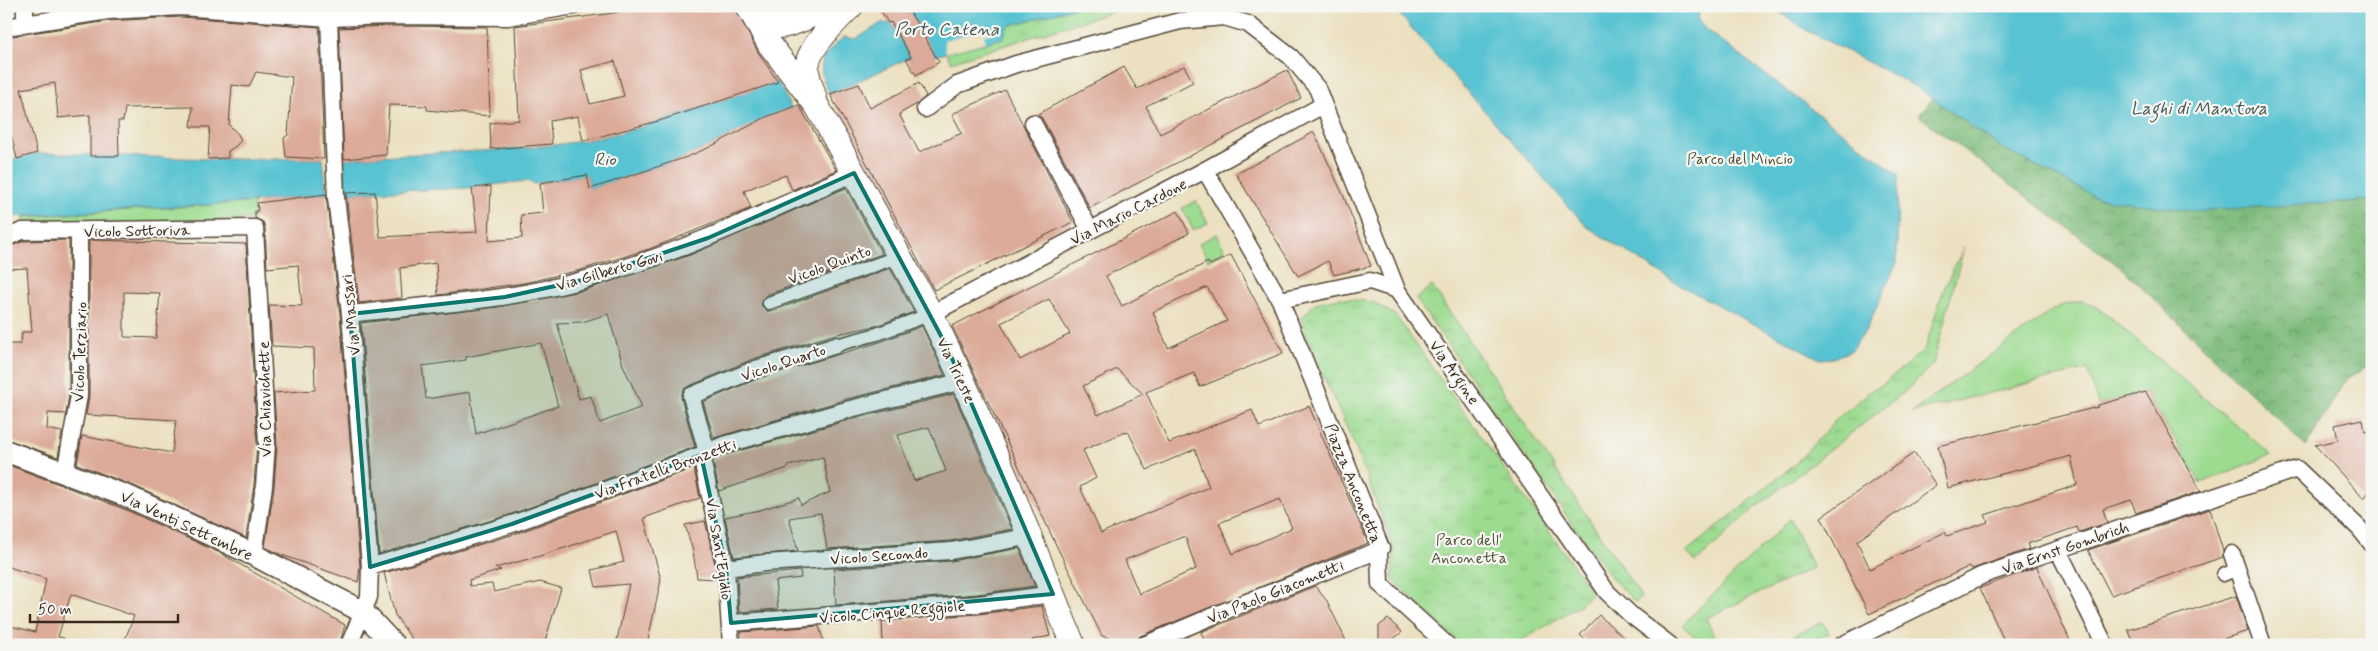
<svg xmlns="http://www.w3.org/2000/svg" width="2378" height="651" viewBox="0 0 2378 651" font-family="Mynerve,sans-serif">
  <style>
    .grass { fill: url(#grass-tufts); stroke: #6c8257 }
    .forest { fill: url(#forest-crowns); stroke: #5c724c }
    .garden { fill: #9cdb90; stroke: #6c8257 }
    .water { fill: #58c3d2; stroke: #4a7678 }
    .pier { fill: #ebe0c0 }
    .building { fill: #dcaa99; fill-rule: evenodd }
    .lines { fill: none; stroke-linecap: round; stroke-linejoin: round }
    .pedestrian-casing { stroke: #554536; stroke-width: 15 }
    .minor-casing { stroke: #554536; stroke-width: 19 }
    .tertiary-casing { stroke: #554536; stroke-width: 24 }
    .secondary-casing { stroke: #554536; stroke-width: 26 }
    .pedestrian { stroke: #fff; stroke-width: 12 }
    .minor { stroke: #fff; stroke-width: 16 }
    .tertiary { stroke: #fff; stroke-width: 21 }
    .secondary { stroke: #fff; stroke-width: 24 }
    .marked { fill: #0f766e; fill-opacity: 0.2; stroke: #0f766e; stroke-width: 4; stroke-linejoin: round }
    .labels { text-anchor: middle; stroke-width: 4.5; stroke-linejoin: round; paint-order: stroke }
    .park-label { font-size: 16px; fill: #53563a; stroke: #f6f6f2 }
    .street-label { font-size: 16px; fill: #3b2a1e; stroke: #f6f6f2 }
    .water-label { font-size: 18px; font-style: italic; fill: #445854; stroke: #f6f6f2 }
  </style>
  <defs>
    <pattern id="grass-tufts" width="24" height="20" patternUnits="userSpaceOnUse" patternTransform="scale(1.25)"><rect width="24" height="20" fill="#9cdb90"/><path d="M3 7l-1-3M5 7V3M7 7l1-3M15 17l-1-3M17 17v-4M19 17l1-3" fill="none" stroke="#87bc7c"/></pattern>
    <pattern id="forest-crowns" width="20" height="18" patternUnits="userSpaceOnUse" patternTransform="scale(1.25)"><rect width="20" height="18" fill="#7dbb7a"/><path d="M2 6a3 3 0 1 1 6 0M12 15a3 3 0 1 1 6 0" fill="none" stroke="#689863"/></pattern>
  </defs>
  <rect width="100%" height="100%" fill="#f6f6f2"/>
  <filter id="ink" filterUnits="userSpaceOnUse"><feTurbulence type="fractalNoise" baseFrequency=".02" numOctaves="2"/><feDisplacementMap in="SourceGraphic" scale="10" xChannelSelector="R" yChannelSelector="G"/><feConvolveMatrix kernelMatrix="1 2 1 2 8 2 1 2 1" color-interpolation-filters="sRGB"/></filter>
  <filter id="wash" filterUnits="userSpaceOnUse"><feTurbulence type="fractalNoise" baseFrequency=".0096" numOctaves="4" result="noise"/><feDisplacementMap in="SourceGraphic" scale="20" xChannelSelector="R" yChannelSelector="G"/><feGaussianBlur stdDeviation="1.12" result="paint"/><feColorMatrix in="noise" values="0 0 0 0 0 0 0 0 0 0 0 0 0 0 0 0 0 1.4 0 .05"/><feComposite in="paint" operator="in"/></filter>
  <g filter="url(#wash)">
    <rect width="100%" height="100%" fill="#ebe0c0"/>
    <path class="grass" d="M 922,6 L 1131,6 L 951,62 Z
      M 1964,247 L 1933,364 L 1909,388 L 1755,508 L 1696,562 L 1686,552 L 1795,464 L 1839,417 L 1873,389 L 1882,385 L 1925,349 L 1943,291 Z
      M 1432,286 L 1641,596 L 1636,603 L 1612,578 L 1576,529 L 1416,299 Z
      M 1340,298 L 1372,302 L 1395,315 L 1592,592 L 1580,605 L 1514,645 L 1461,645 L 1392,579 L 1394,549 L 1355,446 L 1306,337 L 1302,318 L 1315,303 Z
      M 1790,519 L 1813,568 L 1706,618 L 1718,645 L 1704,645 L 1682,625 Z
      M 1822,622 L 1829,633 L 1803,645 L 1774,645 Z"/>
    <path class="forest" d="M 1932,98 L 2000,147 L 2098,198 L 2306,204 L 2372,200 L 2372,363 L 2346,379 L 2306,447 L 2125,271 L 1919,116 Z"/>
    <path class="garden" d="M 1196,201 L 1208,223 L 1193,230 L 1182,208 Z
      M 254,202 L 253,219 L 24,228 L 24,217 Z
      M 1217,234 L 1225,251 L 1208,260 L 1199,243 Z
      M 2083,301 L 2100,309 L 2271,455 L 2201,483 L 2146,392 L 2098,405 L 2088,369 L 1912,412 L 2051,311 L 2065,304 Z"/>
    <path class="water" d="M 907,6 L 1080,6 L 1008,26 L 1003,38 L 935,56 Z
      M 1392,6 L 1701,6 L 1697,19 L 1705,29 L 1898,174 L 1897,262 L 1866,330 L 1850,351 L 1833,358 L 1820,359 L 1676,283 L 1586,226 Z
      M 1771,6 L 2372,6 L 2372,200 L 2193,211 L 2098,198 L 2000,147 L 1918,88 L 1806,30 Z
      M 883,22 L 885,24 L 891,22 L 911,57 L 830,94 C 815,65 820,57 844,37 L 856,39 Z
      M 778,82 L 791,108 C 753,123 719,143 682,158 C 652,170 620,179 590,189 L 587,175 L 534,184 L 526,181 L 468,188 L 345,193 L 344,159 C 422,151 506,154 582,141 C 649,130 713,101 778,82 Z
      M 37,153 L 208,159 L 323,159 L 327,194 L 254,202 L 6,217 L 6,161 Z"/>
    <path class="pier" d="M 998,26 L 998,32 L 984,35 L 986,42 L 946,53 L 944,40 Z"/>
    <g id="blocks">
      <path class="building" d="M 634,6 L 734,6 L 758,52 L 778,82 L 662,120 L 583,141 L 578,116 L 550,121 L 552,144 L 491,149 L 490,123 L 519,120 L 515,26 L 614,13 ZM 615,61 L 624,96 L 590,104 L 581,70 Z
        M 878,6 L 920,6 L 910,12 L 939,62 L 916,75 L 906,59 L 911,57 L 891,22 L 888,23 Z
        M 181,17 L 319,27 L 324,159 L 286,157 L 284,138 L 288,135 L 292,77 L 256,72 L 249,87 L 232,85 L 229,125 L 238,134 L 241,140 L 236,146 L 228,151 L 228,158 L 208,159 L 210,127 L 191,127 L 193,107 L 125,108 L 123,121 L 118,121 L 119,156 L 90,156 L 90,115 L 58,118 L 55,83 L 21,89 L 37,153 L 17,159 L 8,121 L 6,122 L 6,91 L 13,89 L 6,37 L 109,21 Z
        M 392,26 L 487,27 L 490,116 L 427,110 L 427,106 L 389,105 L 386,155 L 344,159 L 339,28 Z
        M 1184,66 L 1193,82 L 1146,106 L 1160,134 L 1287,70 L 1301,98 L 1090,208 L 1042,118 L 1038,114 L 1124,67 L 1137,89 Z
        M 919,83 L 926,96 L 917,104 L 899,114 L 919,152 L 962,133 L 952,114 L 1005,90 L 1073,222 L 934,290 L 830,94 L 859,84 L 870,108 Z
        M 799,105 L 836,170 L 792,190 L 786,175 L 765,182 L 744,191 L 751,208 L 649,249 L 580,270 L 524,283 L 438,295 L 436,263 L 400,268 L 402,298 L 359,303 L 346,193 L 375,192 L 380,237 L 477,232 L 472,188 L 491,186 L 489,241 L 522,238 L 521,215 L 543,213 L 540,183 L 587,175 L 590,189 L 687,157 L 710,147 L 766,117 Z
        M 1314,132 L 1344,197 L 1371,266 L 1334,275 L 1328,261 L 1298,276 L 1236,174 Z
        M 846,188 L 882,254 L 766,295 L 761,301 L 762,306 L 767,311 L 772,311 L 890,268 L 914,312 L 875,326 L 833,335 L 753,359 L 687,387 L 683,390 L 681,398 L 695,447 L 509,515 L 379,554 L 361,323 L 498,307 L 585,290 L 690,255 ZM 608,314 L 623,365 L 642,407 L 600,423 L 591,396 L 579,399 L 557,323 L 582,322 ZM 541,343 L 558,406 L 476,434 L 470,392 L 426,399 L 422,366 L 466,360 L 466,357 Z
        M 326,194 L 340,315 L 360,567 L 358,582 L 282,555 L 265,547 L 274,487 L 277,445 L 274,393 L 315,390 L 314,348 L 272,346 L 269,305 L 302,306 L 298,265 L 267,268 L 265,227 L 263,222 L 255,218 L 255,211 L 258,211 L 257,203 Z
        M 1178,211 L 1189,233 L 1106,276 L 1122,306 L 1208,262 L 1210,265 L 1231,255 L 1283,353 L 1200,387 L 1194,373 L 1146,392 L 1169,443 L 1252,410 L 1259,427 L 1309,406 L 1368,543 L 1140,636 L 1134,645 L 1132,645 L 1102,636 L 1059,551 L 952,326 ZM 1207,287 L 1227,321 L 1168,348 L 1153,312 ZM 1049,299 L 1070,334 L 1020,360 L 1001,323 ZM 1117,369 L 1143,394 L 1098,415 L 1083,386 ZM 1128,431 L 1147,470 L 1195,449 L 1209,487 L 1101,533 L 1080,487 L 1096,478 L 1083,450 ZM 1280,499 L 1292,528 L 1233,554 L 1219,523 ZM 1185,536 L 1196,569 L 1139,594 L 1125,560 Z
        M 69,240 L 69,395 L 66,414 L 48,413 L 47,429 L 62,432 L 58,457 L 6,439 L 6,344 L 21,344 L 22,332 L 32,332 L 27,268 L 6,269 L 6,248 L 24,241 Z
        M 89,240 L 246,244 L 257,444 L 254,485 L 246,538 L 134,486 L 77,464 L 82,436 L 172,453 L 176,420 L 86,415 L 89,396 ZM 124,292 L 160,293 L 156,338 L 124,337 Z
        M 922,326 L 945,375 L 847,399 L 714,438 L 703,402 L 759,378 L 880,342 Z
        M 2146,392 L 2201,491 L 2136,513 L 2131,500 L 2103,509 L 2107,523 L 2079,532 L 2077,527 L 2027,544 L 2029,549 L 1972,569 L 1970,566 L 1869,614 L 1821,517 L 1914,453 L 1936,485 L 1857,541 L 1870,569 L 1945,532 L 1947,536 L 1988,522 L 1985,515 L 2077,485 L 2071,456 L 1948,488 L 1938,446 L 2098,407 L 2098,405 Z
        M 954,394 L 1012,529 L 950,541 L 827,549 L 821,513 L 789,518 L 798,551 L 734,557 L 725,517 L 760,510 L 799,498 L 801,505 L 830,492 L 823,457 L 788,466 L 788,468 L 719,491 L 713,461 L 724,455 L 853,419 ZM 929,427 L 946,471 L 914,481 L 898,435 Z
        M 2363,419 L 2365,432 L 2372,431 L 2372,487 L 2364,499 L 2315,445 L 2338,440 L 2335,425 Z
        M 6,464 L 124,509 L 222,554 L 345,625 L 339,645 L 123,645 L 134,616 L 71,594 L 58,637 L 64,638 L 63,645 L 6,645 L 6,625 L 35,632 L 46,579 L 6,566 Z
        M 694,468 L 700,498 L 644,518 L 661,580 L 647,645 L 616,645 L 629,584 L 596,587 L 592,570 L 624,562 L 616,531 L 540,556 L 495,568 L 501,570 L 469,580 L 470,586 L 492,584 L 494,592 L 540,582 L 561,588 L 544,645 L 416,645 L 395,615 L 384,573 L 515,534 Z
        M 2210,509 L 2223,551 L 2223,557 L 2111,595 L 2088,550 Z
        M 705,521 L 716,569 L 717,579 L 697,578 L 693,551 L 685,525 Z
        M 1019,548 L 1035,586 L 977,594 L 836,605 L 834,569 L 952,561 Z
        M 2037,567 L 2043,581 L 2072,645 L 2006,645 L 1980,588 Z
        M 800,571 L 801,578 L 775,581 L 778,609 L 739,612 L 737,577 Z
        M 1315,586 L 1327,601 L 1348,645 L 1206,645 L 1201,632 Z
        M 2236,596 L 2248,631 L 2204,645 L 2135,645 L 2128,630 Z
        M 1042,606 L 1050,636 L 1032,640 L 1033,645 L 883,645 L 882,621 L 979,614 Z
        M 1599,615 L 1632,645 L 1591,645 L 1580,635 Z
        M 1388,619 L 1402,632 L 1386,645 L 1379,645 L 1379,626 Z
        M 819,626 L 825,645 L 741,645 L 741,632 Z"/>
    </g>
  </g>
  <g filter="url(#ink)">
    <use href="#blocks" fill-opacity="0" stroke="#554536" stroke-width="1"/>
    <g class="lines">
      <g class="pedestrian-casing">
        <path id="pedestrian" d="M 769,303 L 900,256
          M 836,345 L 877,334 L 931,314
          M 2223,575 L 2237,569"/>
      </g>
      <g class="minor-casing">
        <path id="minor" d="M 329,18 L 336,198 L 350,314 L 370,567 L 369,597 L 349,645
          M 25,24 L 25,6
          M 6,27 L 108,11 L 181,7 L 329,18 L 392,16 L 508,17 L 574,6
          M 925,109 L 957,85 L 1016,64 L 1180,21 L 1224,17 L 1248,24 L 1291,57 L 1317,88 L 1397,290 L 1607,592 L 1631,615 L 1670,645
          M 1033,123 L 1090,230
          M 1205,170 L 1280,300 L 1381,548 L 1379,550 L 1380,584 L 1447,645
          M 6,238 L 22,231 L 255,228 L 267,444 L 264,486 L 254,555
          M 1280,300 L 1370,281 L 1397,290
          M 350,314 C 428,305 507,301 583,280 C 677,255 765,213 854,173
          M 931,314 L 1205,170 L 1323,105
          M 707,452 L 691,396 L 756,369 L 836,345
          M 701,455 L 726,568 L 731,645
          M 65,473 L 79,396 L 79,231
          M 2058,550 L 2105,645
          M 2232,554 L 2263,645
          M 370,567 L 512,524 L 701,455 L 721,446 L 850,409 L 963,381
          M 726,568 L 765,563 L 951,551 L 1031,536
          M 731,623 L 978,604 L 1053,594
          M 1144,645 L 1232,608 L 1379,550
          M 1842,645 L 1983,575 L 2297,469 L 2359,528 L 2372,544"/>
      </g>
      <g class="tertiary-casing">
        <path id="tertiary" d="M 6,451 L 129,497 L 254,555 L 363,612 L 394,645"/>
      </g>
      <g class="secondary-casing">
        <path id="secondary" d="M 748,6 L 770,45 L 817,106 L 931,314 L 963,381 L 1006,478 L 1073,645
          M 754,17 C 782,37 802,18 831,6
          M 815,100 C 813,90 807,79 807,69 C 806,49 837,20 851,6"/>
      </g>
      <use href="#pedestrian" class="pedestrian"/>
      <use href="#minor" class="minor"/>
      <use href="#tertiary" class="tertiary"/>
      <use href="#secondary" class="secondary"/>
    </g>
  </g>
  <path class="marked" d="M 854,173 L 948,349 L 1053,594 L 731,623 L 726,568 L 701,455 L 512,524 L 370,567 L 350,314 L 505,297 L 582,280 L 708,238 Z"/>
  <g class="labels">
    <g class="park-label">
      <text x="1740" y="164">Parco del Mincio</text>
      <text x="1469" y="545">Parco dell'<tspan x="1469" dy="18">Anconetta</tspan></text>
    </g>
    <g class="street-label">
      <text transform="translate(1128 211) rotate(-27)" y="6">Via Mario Cardone</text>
      <text transform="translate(137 230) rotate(-1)" y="6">Vicolo Sottoriva</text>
      <text transform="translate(829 264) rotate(-20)" y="6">Vicolo Quinto</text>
      <text transform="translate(609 270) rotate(-16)" y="6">Via Gilberto Govi</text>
      <text transform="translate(350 315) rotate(-96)" y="6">Via Massari</text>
      <text transform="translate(79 352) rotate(-88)" y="6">Vicolo Terziario</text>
      <text transform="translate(783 362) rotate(-18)" y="6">Vicolo Quarto</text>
      <text transform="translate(957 370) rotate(65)" y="6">Via Trieste</text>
      <text transform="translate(1455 372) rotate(55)" y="6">Via Argine</text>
      <text transform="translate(264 399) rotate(-91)" y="6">Via Chiavichette</text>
      <text transform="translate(665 468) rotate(-20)" y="6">Via Fratelli Bronzetti</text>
      <text transform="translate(1354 483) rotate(68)" y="6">Piazza Anconetta</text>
      <text transform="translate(187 525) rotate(25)" y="6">Via Venti Settembre</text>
      <text transform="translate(2065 547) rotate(-19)" y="6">Via Ernst Gombrich</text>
      <text transform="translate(720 549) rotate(81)" y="6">Via Sant'Egidio</text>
      <text transform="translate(879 555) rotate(-4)" y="6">Vicolo Secondo</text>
      <text transform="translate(1275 591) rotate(-22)" y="6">Via Paolo Giacometti</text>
      <text transform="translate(892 611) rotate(-5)" y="6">Vicolo Cinque Reggiole</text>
    </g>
    <g class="water-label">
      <text x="947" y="35">Porto Catena</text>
      <text x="2199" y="114">Laghi di Mantova</text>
      <text x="605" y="165">Rio</text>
    </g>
  </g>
  <rect width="2378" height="651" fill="none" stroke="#f6f6f2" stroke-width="25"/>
  <path d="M30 614v8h148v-8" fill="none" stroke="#3b2a1e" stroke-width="2.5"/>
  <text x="38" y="614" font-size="15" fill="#3b2a1e" stroke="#f6f6f2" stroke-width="4" paint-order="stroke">50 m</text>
</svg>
